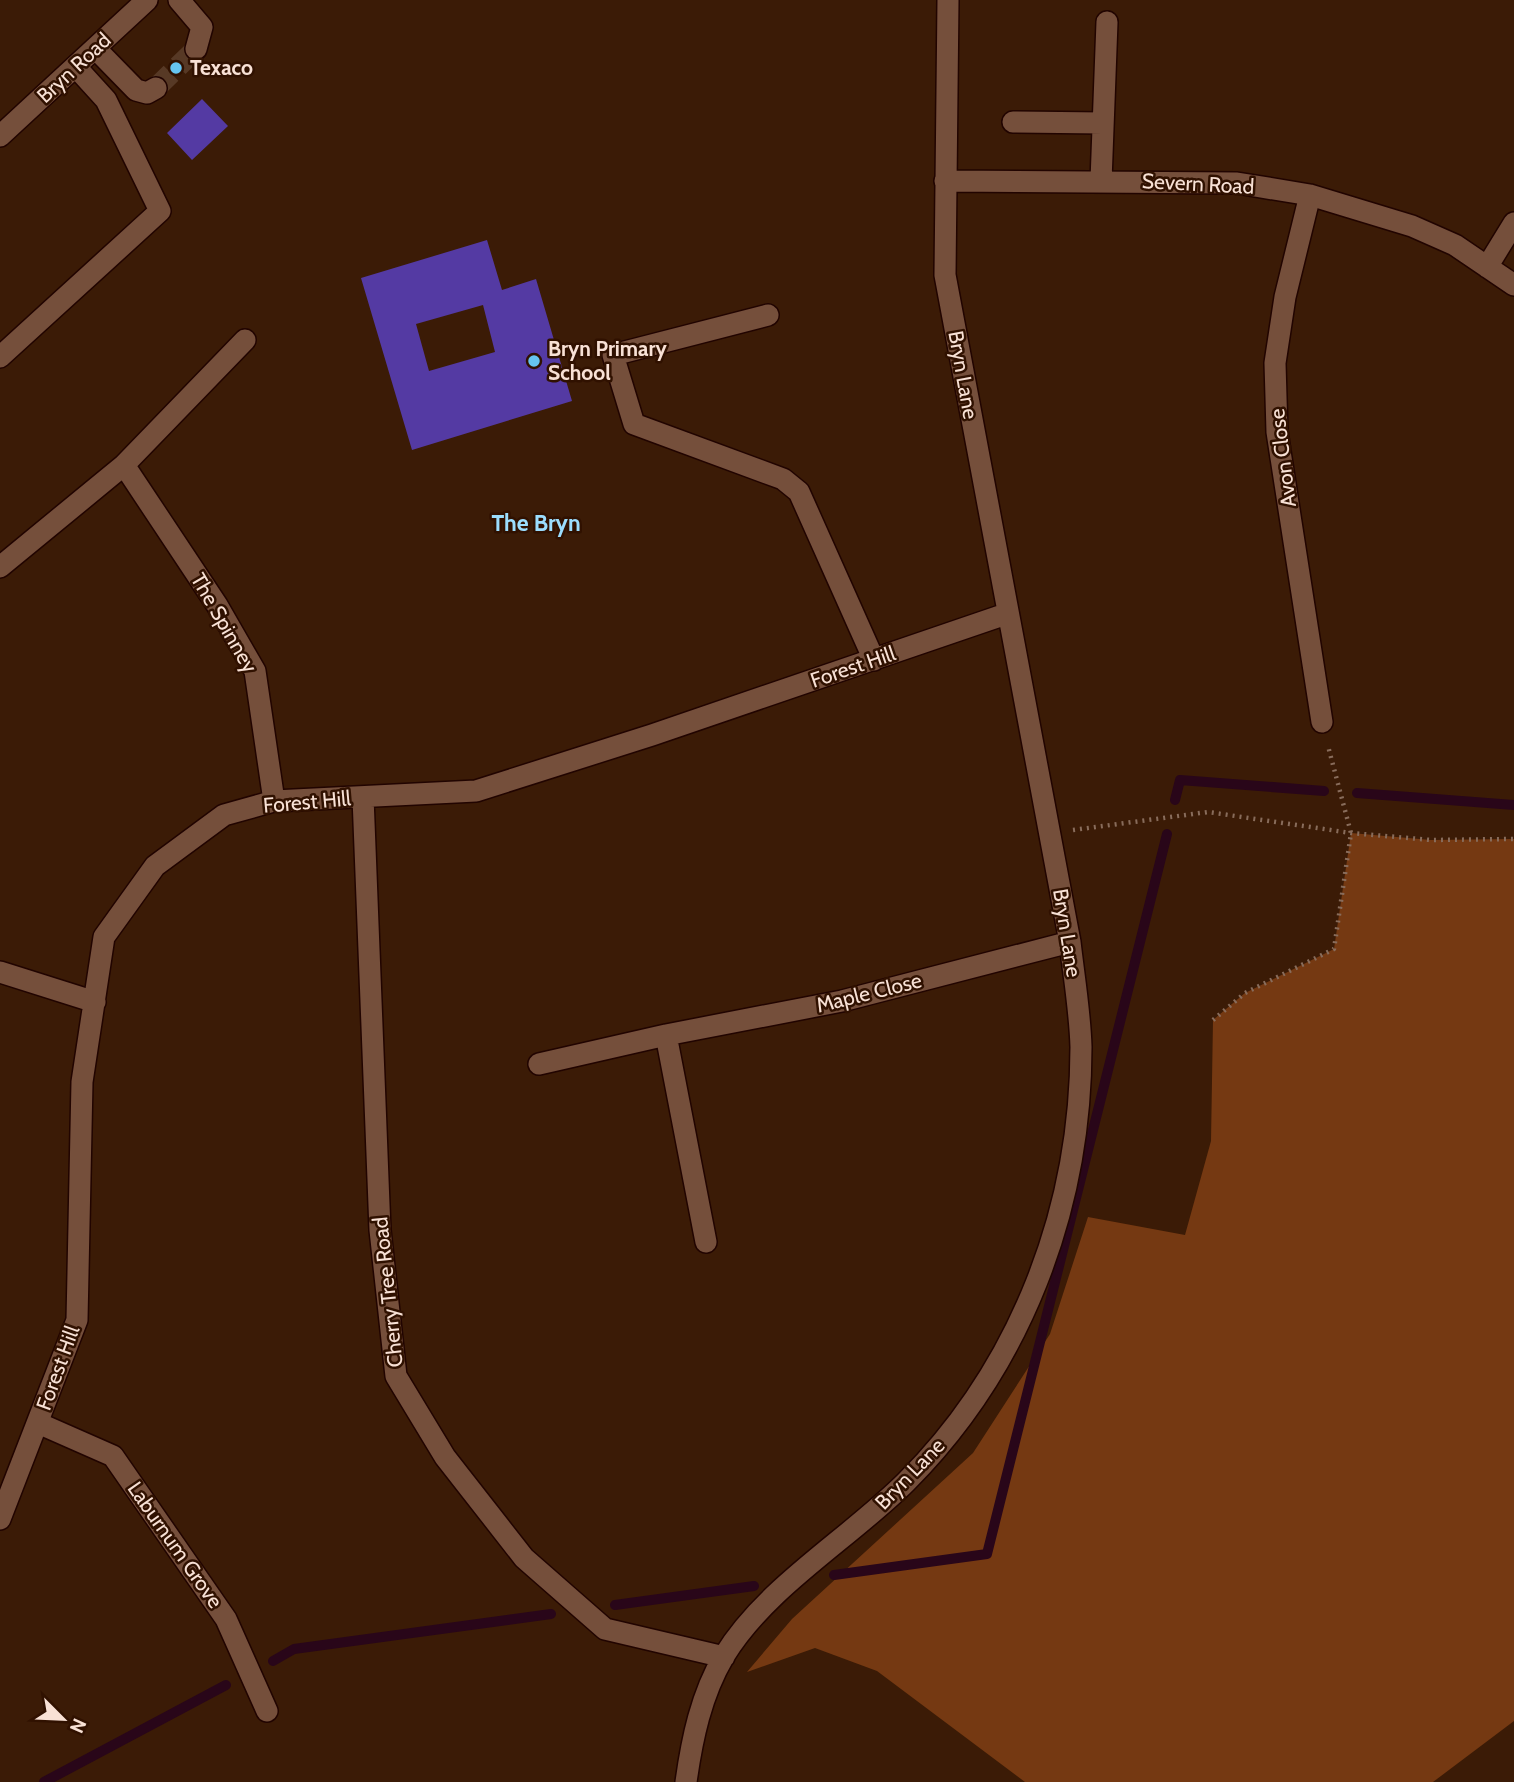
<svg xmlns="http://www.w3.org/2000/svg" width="1514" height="1782" viewBox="0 0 1514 1782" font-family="Cabin,sans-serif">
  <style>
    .green { fill: #753912 }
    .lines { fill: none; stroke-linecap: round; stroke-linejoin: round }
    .stream { stroke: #290619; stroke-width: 10 }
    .building { fill: #543aa3; fill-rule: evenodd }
    .minor-tunnel { stroke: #573925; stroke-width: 21; stroke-dasharray: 21 10; stroke-linecap: butt }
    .minor-casing { stroke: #210400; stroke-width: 24 }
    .path { stroke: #886c5b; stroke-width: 4.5; stroke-dasharray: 2 5; stroke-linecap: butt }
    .minor { stroke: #754f3b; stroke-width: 21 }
    .poi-dot { fill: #66c4ef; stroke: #301100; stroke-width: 2.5 }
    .labels { text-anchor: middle; stroke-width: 5; stroke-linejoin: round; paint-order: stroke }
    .street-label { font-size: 21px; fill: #f8e1d5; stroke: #301100 }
    .poi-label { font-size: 21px; font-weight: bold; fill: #f8e1d5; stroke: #301100; text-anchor: start }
    .neighbourhood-label { font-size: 23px; font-weight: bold; fill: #9bddfd; stroke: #301100 }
  </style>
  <rect width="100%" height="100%" fill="#3b1b06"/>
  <path class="green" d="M 1351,833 L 1431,840 L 1514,839 L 1514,1721 L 1433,1782 L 1025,1782 L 877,1671 L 815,1648 L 747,1672 L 792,1619 L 973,1453 L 1050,1334 L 1088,1217 L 1185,1235 L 1211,1141 L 1213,1020 L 1245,993 L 1334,949 Z"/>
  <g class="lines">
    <path class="stream" d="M 1357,793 L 1514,805
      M 1175,800 L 1180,780 L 1324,791
      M 834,1575 L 987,1554 L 1167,834
      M 615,1605 L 754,1586
      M 273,1661 L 294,1649 L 551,1614
      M 44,1782 L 226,1685"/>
  </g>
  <path class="building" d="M 202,99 L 228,126 L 192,160 L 167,133 Z
    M 487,240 L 502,290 L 536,279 L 572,401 L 412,450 L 361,278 ZM 483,305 L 495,352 L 429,371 L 416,324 Z"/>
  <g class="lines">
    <path class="minor-tunnel" d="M 156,88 L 196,49"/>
    <g class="minor-casing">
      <path id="minor" d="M 179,0 L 202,27 L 196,49
        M 95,48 L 136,90 L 147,93 L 156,88
        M 1013,122 L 1103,123
        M 0,136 L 147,0
        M 945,181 L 1237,183 L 1310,195 L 1412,226 L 1455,245 L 1514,285
        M 1101,181 L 1107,22
        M 1310,195 L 1285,297 L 1275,363 L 1277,432 L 1322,722
        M 1487,267 L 1514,223
        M 768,315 L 613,355 L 634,424 L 783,479 L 799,492 L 874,660
        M 0,357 L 160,211 L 106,100 L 76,67
        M 124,465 L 217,605 L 255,671 L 274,801
        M 0,567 L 124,465 L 245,340
        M 363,797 L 380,1230 L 396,1376 L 445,1457 L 524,1558 L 605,1629 L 724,1657
        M 0,972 L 95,1002
        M 666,1035 L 706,1242
        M 539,1064 L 666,1035 L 842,1001 L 1070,942
        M 38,1423 L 113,1456 L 226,1619 L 267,1711
        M 0,1519 L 77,1320 L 82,1082 L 104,937 L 155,866 L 224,815 L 274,801 L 476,791 L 652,735 L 1006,614
        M 686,1782 C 692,1739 701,1695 724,1656 C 766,1587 849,1539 906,1482 C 1021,1367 1081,1209 1081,1047 C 1080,1012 1074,977 1070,942 L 945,275 L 948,0"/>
    </g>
    <path class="path" d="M 1073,830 L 1208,812 L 1351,833 L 1431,840 L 1514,839
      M 1213,1020 L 1245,993 L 1334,949 L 1351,833 L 1328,746"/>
    <use href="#minor" class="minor"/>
  </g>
  <g class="poi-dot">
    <circle cx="176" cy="68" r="7"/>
    <circle cx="534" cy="361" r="7"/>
  </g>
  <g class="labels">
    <g class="street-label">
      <text transform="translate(74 68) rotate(-43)" y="7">Bryn Road</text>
      <text transform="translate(1198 184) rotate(3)" y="7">Severn Road</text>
      <text transform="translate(963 375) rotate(80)" y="7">Bryn Lane</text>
      <text transform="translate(1283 458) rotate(-97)" y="7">Avon Close</text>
      <text transform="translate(224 623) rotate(60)" y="7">The Spinney</text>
      <text transform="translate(853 667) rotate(-19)" y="7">Forest Hill</text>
      <text transform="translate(307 802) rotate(-5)" y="7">Forest Hill</text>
      <text transform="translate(1067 933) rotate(81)" y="7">Bryn Lane</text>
      <text transform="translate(869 993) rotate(-14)" y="7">Maple Close</text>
      <text transform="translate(388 1292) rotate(-96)" y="7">Cherry Tree Road</text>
      <text transform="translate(58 1368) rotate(-70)" y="7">Forest Hill</text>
      <text transform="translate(910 1474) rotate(-46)" y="7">Bryn Lane</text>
      <text transform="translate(175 1545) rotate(55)" y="7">Laburnum Grove</text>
    </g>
    <g class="poi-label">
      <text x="190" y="75">Texaco</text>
      <text x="548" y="356">Bryn Primary<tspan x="548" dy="24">School</tspan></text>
    </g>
    <g class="neighbourhood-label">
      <text x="536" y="531">The Bryn</text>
    </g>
  </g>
  <g transform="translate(63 1719) rotate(114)" stroke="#301100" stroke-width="5" paint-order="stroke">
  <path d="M0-5L12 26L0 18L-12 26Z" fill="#f8e1d5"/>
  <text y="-10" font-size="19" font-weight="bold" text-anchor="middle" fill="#f8e1d5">N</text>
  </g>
</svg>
